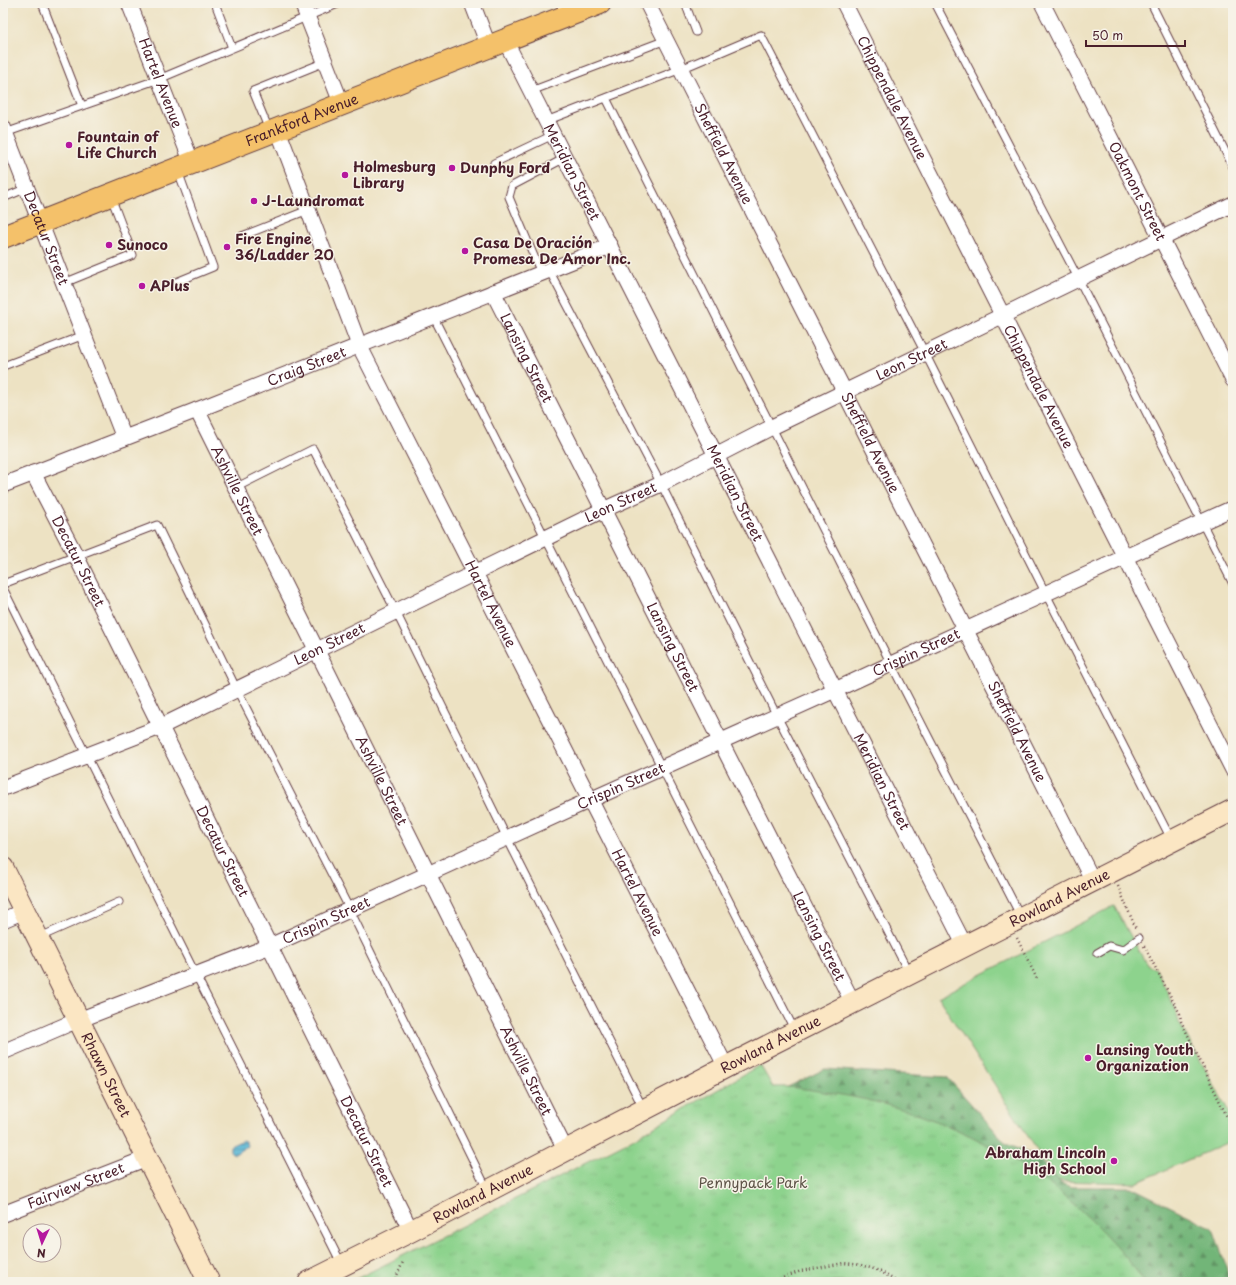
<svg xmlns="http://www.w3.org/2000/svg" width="1236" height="1285" viewBox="0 0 1236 1285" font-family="'Playpen Sans',sans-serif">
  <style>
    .grass { fill: #8dd38d; stroke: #6c795c }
    .forest { fill: url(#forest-firs); stroke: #5e6a52 }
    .park { fill: url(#park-tufts); stroke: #6c795c }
    .water { fill: url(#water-rules); stroke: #506a80 }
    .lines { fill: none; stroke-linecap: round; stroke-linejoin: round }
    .lane-casing { stroke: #623c42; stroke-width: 9 }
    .street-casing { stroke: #623c42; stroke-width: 17 }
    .secondary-casing { stroke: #623c42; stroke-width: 23 }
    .primary-casing { stroke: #623c42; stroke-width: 24 }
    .path { stroke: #623c42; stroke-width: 2.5; stroke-dasharray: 1 3; stroke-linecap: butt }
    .lane { stroke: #fff; stroke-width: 7 }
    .street { stroke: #fff; stroke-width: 15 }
    .secondary { stroke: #fbe6c3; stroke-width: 21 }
    .primary { stroke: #f4c16a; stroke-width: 22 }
    .poi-dot { fill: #b5179e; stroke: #f7f3e8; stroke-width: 1.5 }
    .labels { text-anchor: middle; stroke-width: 3; stroke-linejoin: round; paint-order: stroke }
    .street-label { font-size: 14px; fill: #4a1f2b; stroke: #f7f3e8 }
    .poi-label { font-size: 14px; font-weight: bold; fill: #4a1f2b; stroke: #f7f3e8; text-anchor: start }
    .park-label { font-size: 14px; fill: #5e5548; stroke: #f7f3e8 }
  </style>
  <defs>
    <pattern id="forest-firs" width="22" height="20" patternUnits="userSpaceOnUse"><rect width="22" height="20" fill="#72b578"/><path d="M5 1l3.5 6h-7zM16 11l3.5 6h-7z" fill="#609363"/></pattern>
    <pattern id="park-tufts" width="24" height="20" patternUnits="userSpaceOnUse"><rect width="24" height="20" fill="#8dd38d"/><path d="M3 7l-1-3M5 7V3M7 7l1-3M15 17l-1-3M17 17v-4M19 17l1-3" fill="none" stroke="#7bb57a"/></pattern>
    <pattern id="water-rules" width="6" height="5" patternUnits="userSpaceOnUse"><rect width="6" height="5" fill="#56b6d4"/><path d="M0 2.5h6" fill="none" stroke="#4993ac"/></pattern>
  </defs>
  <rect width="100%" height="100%" fill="#f7f3e8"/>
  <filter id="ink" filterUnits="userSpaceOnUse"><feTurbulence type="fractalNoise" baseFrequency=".025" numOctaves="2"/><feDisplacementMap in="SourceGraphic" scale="8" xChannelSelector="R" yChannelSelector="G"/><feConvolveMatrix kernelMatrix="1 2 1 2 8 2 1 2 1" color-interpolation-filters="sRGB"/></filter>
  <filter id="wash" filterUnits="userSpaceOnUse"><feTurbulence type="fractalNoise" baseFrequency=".012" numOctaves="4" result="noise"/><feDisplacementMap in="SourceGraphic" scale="16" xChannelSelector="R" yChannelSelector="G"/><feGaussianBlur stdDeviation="0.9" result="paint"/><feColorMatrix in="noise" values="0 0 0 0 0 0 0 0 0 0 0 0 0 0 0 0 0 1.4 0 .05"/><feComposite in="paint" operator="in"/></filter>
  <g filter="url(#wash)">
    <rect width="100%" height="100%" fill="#ede2c3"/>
    <path class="grass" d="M 1114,906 L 1147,965 L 1156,969 L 1177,1012 L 1176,1017 L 1233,1119 L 1233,1140 L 1136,1183 L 1057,1181 L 1007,1104 L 1006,1104 L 1002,1096 L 938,997 Z"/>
    <path class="forest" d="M 825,1069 L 947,1077 L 1005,1142 L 1037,1156 L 1057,1181 L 1071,1187 L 1131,1187 L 1213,1228 L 1231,1282 L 467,1282 L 523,1215 Z"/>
    <path class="park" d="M 760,1065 L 773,1087 C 792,1086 811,1090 830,1093 C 929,1108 1021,1151 1093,1222 C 1111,1240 1130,1260 1144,1282 L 350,1282 L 464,1225 L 629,1141 Z"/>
    <path class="water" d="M 243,1140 L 246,1142 L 247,1146 L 235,1154 L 232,1153 L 230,1151 L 230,1146 Z"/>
  </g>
  <g filter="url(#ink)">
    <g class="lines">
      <g class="lane-casing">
        <path id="lane" d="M 42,3 L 82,106
          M 215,3 L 232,48
          M 560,3 L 565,15
          M 685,3 L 696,32
          M 935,3 L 1078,278 L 1233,584
          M 1151,3 L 1233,167
          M 531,91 L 666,40
          M 606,98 L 891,664 L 1020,915
          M 546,121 L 681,69 L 761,35 L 925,353 L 1046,594 L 1171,839
          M 269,130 L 253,91 L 325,62
          M 5,133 L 159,79 L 340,3
          M 494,163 L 553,135
          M 3,198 L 27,188
          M 242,236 L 308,210
          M 549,270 L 661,484 L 777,716 L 909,973
          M 541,273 L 509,197 L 512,186 L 565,158
          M 64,283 L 133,255 L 111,197
          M 174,283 L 213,267 L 178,171
          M 433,316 L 795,1031
          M 6,365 L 84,335
          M 235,488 L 313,449 L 396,612 L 507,838 L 643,1108
          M 3,584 L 157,525 L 236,688 L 350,910 L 487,1189
          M 3,588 L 196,975 L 341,1263
          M 40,937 L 119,902
          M 1097,953 L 1109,946 L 1123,950 L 1139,938"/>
      </g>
      <g class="street-casing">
        <g id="street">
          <path id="s1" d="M 129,3 L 192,163"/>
          <path d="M 302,3 L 342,105"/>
          <path d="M 472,3 L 489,47"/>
          <path id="s2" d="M 647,3 L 1093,881"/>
          <path id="s3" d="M 844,3 L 1233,770"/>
          <path id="s4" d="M 1042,3 L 1233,380"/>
          <path id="s5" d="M 505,40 L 965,946"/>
          <path id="s6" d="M 3,127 L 124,438"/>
          <path id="s7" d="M 278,130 L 359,345 L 726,1067"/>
          <path id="s8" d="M 493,292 L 853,1003"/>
          <path id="s9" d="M 197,410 L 566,1151"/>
          <path id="s10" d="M 33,473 L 76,556 L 411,1231"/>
          <path id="s11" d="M 3,485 L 197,410 L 610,246"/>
          <path id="s12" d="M 3,788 L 160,727 L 603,510 L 661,484 L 772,427 L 1233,204"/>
          <path d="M 3,920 L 24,911"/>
          <path id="s13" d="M 3,1052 L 66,1025 L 270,946 L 590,800 L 835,690 L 891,664 L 1233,508"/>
          <path id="s14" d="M 3,1214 L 147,1158"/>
        </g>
      </g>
      <g class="secondary-casing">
        <g id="secondary">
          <path id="s15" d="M 3,868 L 209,1282"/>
          <path id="s16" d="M 309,1282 L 411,1231 L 726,1067 L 1233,810"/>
        </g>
      </g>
      <g class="primary-casing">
        <g id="primary">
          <path id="s17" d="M 3,237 L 600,3"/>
        </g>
      </g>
      <path class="path" d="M 1118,886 L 1136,929
        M 1017,938 L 1038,981
        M 1144,946 L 1180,1014 L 1181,1021 L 1229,1121
        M 394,1282 L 403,1262
        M 772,1282 L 801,1271 L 844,1263 L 861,1265 L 880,1271 L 897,1282"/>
      <use href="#lane" class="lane"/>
      <use href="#street" class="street"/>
      <use href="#secondary" class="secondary"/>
      <use href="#primary" class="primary"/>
    </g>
  </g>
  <g class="poi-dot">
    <circle cx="69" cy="145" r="4"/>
    <circle cx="452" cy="168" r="4"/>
    <circle cx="345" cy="175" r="4"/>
    <circle cx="254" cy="201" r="4"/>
    <circle cx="109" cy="245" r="4"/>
    <circle cx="227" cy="247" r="4"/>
    <circle cx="465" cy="251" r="4"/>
    <circle cx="142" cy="286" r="4"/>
    <circle cx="1088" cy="1058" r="4"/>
    <circle cx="1114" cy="1161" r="4"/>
  </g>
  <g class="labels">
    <g class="street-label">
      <text dy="5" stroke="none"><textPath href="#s1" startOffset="86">Hartel Avenue</textPath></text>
      <text dy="5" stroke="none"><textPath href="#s3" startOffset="106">Chippendale Avenue</textPath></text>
      <text dy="5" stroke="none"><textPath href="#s17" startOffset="321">Frankford Avenue</textPath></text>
      <text dy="5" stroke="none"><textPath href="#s2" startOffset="169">Sheffield Avenue</textPath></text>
      <text dy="5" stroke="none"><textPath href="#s5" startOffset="148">Meridian Street</textPath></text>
      <text dy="5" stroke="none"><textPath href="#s4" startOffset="211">Oakmont Street</textPath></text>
      <text dy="5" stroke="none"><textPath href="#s6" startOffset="119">Decatur Street</textPath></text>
      <text dy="5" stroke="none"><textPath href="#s8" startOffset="74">Lansing Street</textPath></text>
      <text dy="5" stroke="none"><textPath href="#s12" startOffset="1005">Leon Street</textPath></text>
      <text dy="5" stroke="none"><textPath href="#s11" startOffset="326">Craig Street</textPath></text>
      <text dy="5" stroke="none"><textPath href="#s3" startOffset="430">Chippendale Avenue</textPath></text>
      <text dy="5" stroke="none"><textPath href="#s2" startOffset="493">Sheffield Avenue</textPath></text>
      <text dy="5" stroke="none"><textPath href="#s9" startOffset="90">Ashville Street</textPath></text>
      <text dy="5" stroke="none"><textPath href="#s5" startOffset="508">Meridian Street</textPath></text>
      <text dy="5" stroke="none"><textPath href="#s12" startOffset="681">Leon Street</textPath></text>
      <text dy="5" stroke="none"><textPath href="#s10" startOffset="99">Decatur Street</textPath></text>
      <text dy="5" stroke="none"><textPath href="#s7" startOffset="520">Hartel Avenue</textPath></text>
      <text dy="5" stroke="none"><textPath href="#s12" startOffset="357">Leon Street</textPath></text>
      <text dy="5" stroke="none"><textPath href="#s8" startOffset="398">Lansing Street</textPath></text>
      <text dy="5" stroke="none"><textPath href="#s13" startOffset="997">Crispin Street</textPath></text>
      <text dy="5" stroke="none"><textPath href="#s2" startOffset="817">Sheffield Avenue</textPath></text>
      <text dy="5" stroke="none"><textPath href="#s9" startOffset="414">Ashville Street</textPath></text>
      <text dy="5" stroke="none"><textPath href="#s5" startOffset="832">Meridian Street</textPath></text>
      <text dy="5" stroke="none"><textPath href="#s13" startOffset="673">Crispin Street</textPath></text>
      <text dy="5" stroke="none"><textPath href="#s10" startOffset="423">Decatur Street</textPath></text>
      <text dy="5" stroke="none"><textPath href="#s7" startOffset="844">Hartel Avenue</textPath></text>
      <text dy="5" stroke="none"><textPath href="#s16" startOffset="843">Rowland Avenue</textPath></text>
      <text dy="5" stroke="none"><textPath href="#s13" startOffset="349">Crispin Street</textPath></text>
      <text dy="5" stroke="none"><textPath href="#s8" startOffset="722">Lansing Street</textPath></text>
      <text dy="5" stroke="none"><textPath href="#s16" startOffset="519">Rowland Avenue</textPath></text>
      <text dy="5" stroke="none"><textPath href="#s9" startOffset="738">Ashville Street</textPath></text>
      <text dy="5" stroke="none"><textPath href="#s15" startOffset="231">Rhawn Street</textPath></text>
      <text dy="5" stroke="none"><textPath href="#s10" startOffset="747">Decatur Street</textPath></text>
      <text dy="5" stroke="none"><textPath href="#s14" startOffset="78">Fairview Street</textPath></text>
      <text dy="5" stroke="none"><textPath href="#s16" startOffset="195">Rowland Avenue</textPath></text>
    </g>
    <g class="poi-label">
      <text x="77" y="142">Fountain of<tspan x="77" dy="16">Life Church</tspan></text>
      <text x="353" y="172">Holmesburg<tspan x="353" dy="16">Library</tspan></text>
      <text x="460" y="173">Dunphy Ford</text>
      <text x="262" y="206">J-Laundromat</text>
      <text x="235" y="244">Fire Engine<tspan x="235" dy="16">36/Ladder 20</tspan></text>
      <text x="473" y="248">Casa De Oración<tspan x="473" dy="16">Promesa De Amor Inc.</tspan></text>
      <text x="117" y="250">Sunoco</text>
      <text x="150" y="291">APlus</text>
      <text x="1096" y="1055">Lansing Youth<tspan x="1096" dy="16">Organization</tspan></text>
      <text x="1106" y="1158" text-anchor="end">Abraham Lincoln<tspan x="1106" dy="16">High School</tspan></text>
    </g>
    <g class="park-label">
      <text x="753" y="1188">Pennypack Park</text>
    </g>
  </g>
  <rect width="1236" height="1285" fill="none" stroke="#f7f3e8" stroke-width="16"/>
  <g transform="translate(42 1243) rotate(184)"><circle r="19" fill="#f7f3e8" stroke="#b29e9c"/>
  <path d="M0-3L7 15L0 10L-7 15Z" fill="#b5179e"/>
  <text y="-6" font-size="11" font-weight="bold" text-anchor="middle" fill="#4a1f2b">N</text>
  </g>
  <path d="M1086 40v6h99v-6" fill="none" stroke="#4a1f2b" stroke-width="2"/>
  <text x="1092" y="40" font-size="12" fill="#4a1f2b" stroke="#f7f3e8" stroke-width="3" paint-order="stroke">50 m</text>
</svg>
